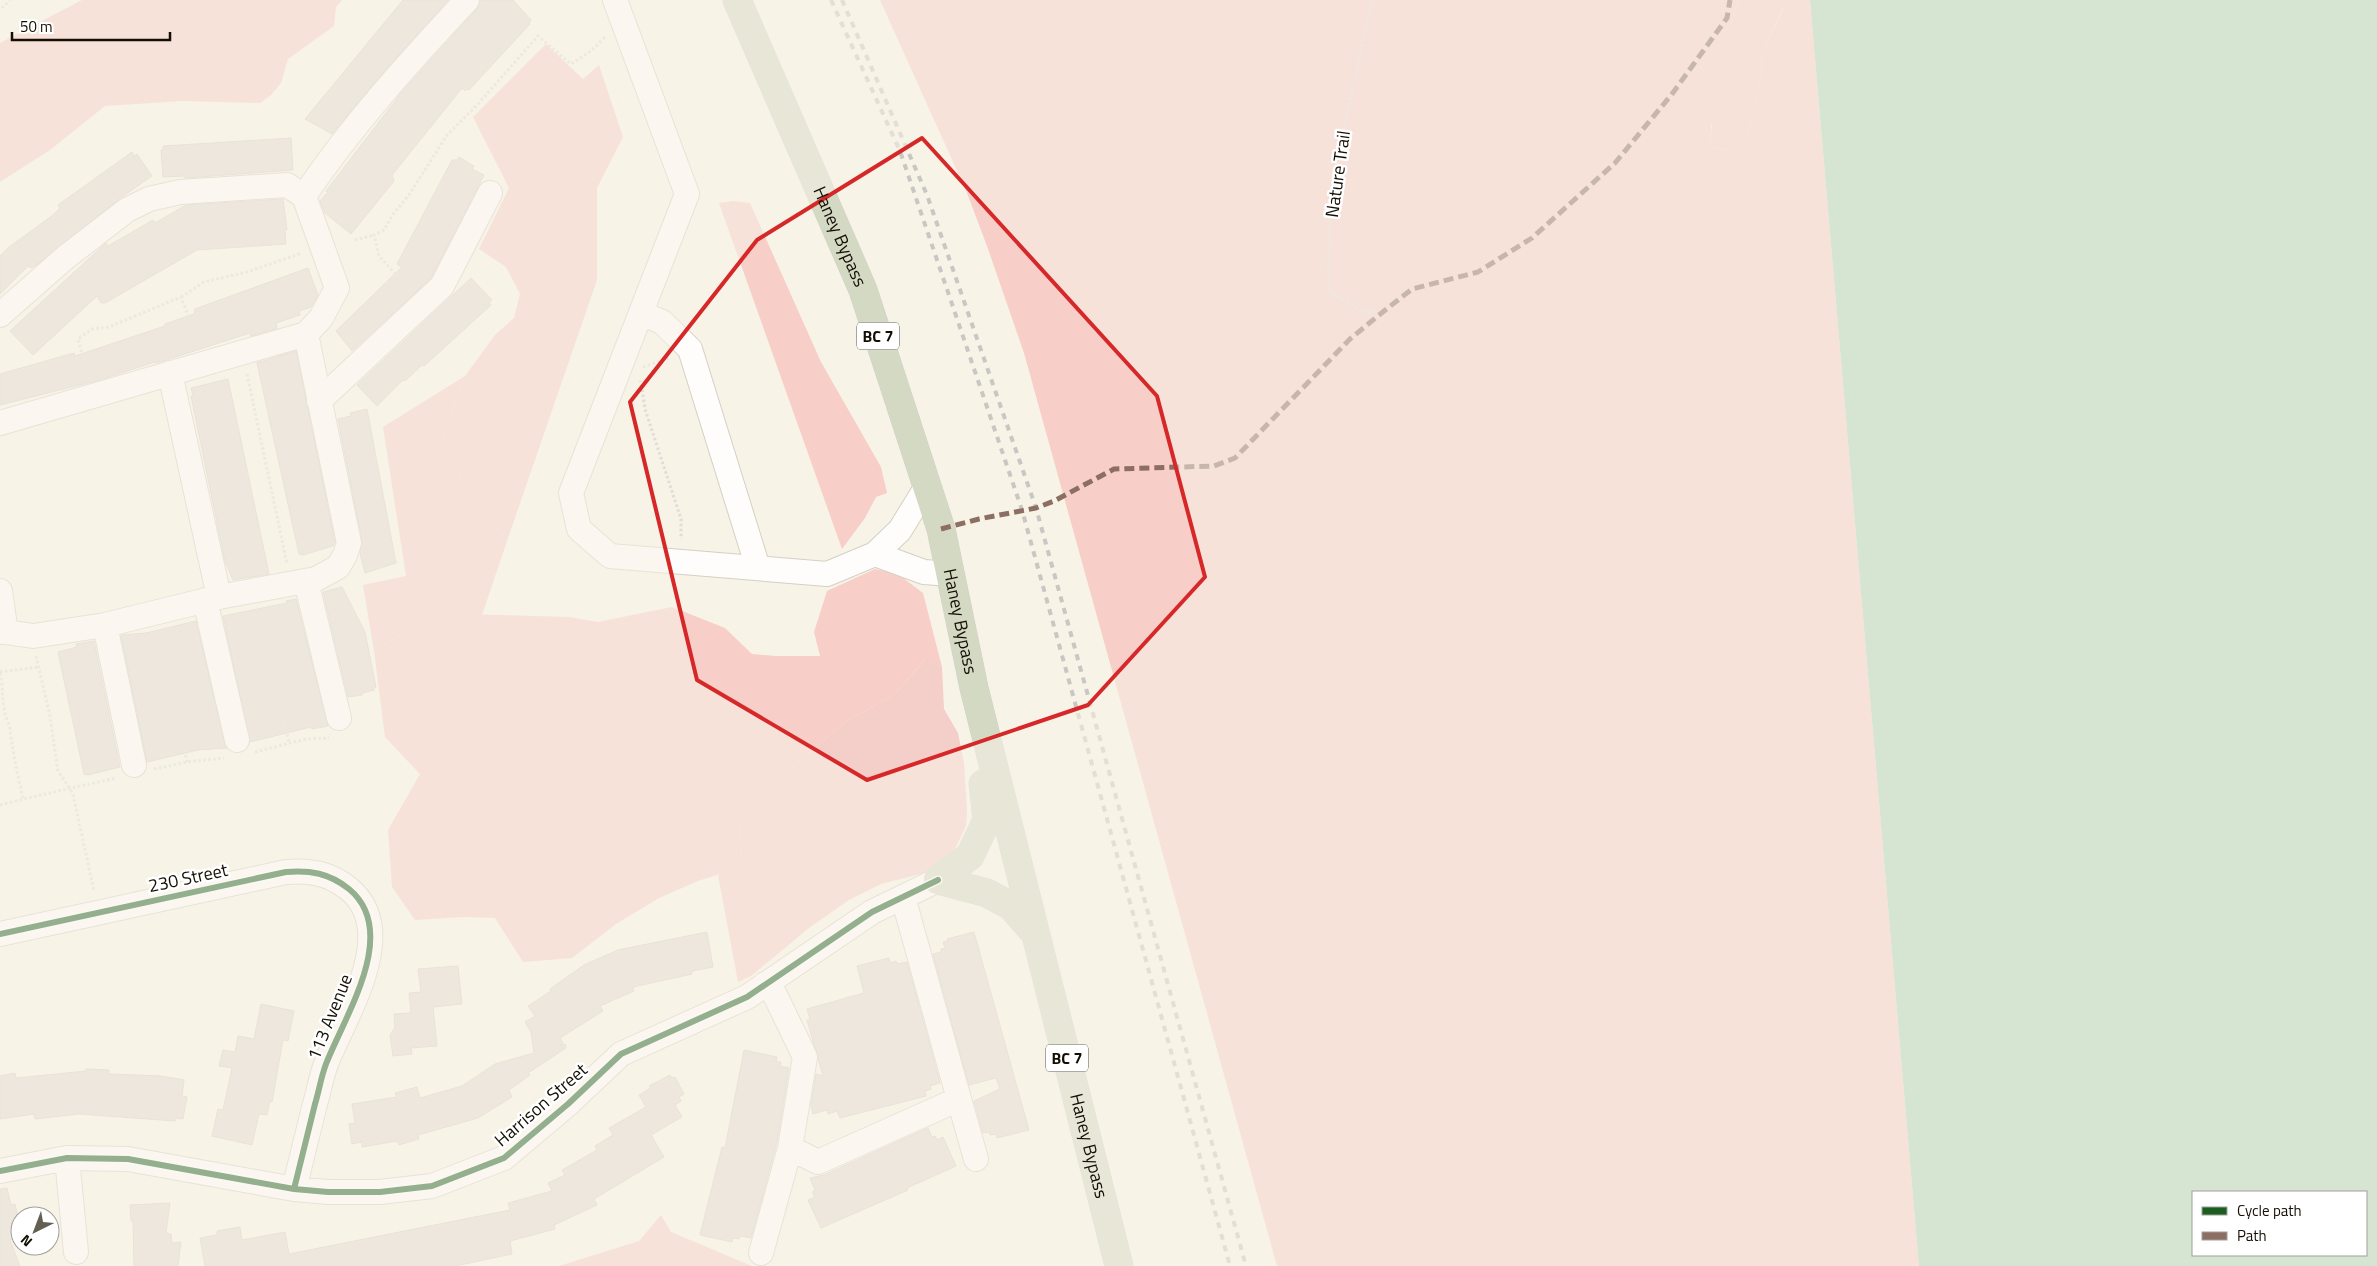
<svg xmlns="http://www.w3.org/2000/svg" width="2377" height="1266" viewBox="0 0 2377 1266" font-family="'Titillium Web',sans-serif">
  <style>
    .green { fill: #f4cec8 }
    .forest { fill: #f7cec8 }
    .water { fill: #aad4b7; fill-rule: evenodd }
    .building { fill: #e2dad1; stroke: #d6cec4 }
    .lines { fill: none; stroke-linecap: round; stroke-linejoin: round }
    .minor-casing { stroke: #d4d0c4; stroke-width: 26 }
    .highway-casing { stroke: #d2d0c9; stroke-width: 29 }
    .path { stroke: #deddd9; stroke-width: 3; stroke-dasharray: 2.5 2.5; stroke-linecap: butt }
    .minor { stroke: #fefdfb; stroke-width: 24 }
    .highway { stroke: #d4d9c4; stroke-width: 28 }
    .rail { stroke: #c8c7c3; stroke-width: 4; stroke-dasharray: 6 6; stroke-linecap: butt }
    .quiet { stroke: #8d6e63; stroke-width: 5; stroke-dasharray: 10 5; stroke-linecap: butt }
    .cycleway-casing { stroke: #fff; stroke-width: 9 }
    .cycleway { stroke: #1b5e20; stroke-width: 6 }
    .marked { fill: none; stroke: #d62828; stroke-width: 4; stroke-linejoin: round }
    .labels { text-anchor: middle; stroke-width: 5; stroke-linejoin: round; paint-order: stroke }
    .shield { fill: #fff; stroke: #5a574f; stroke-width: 1 }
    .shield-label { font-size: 16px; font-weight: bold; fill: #140f04 }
    .street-label { font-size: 18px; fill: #140f04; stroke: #fff }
  </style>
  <rect width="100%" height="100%" fill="#f8f3e7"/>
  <path class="green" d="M 1738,0 L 1783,0 L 1783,8 L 1762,53 L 1761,76 L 1747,137 L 1731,150 L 1709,148 L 1712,126 L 1700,68 L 1728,35 Z
    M 465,376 L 443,433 L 465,488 L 507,541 L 482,615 L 426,619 L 374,651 L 363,585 L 406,576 L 383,427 Z
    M 926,659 L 942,667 L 944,709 L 958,733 L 964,763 L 967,811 L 966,826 L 954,851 L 924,873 L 881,884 L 849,900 L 809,928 L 751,976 L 738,982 L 718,875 L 723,873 L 742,855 L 740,828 L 751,802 L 847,721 L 893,696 Z"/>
  <path class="forest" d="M 82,0 L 342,0 L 336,7 L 334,26 L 288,59 L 281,83 L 271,95 L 260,103 L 183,101 L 105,106 L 50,150 L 0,182 L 0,43 Z
    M 880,0 L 1738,0 L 1728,35 L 1700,68 C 1712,98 1714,115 1709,148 L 1730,150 L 1747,137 L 1761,76 L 1762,53 L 1783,9 L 1783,0 L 1810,0 L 1919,1266 L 1277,1266 L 1024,353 L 987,246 L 967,193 Z
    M 546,44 L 583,79 L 599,65 L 623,137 L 597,188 L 597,280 L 507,541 L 465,488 L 443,433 L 465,376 L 495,335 L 514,318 L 520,294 L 506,267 L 479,249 L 509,188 L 473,117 Z
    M 733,201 L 750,203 L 821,362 L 881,467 L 887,493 L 876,497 L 865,518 L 842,549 L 719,203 Z
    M 875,569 L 898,574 L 923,593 L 942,667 L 925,660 L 893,696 L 847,721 L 751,802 L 740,828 L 742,855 L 723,873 L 698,881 L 659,898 L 616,924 L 572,958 L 523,962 L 495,918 L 464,917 L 415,920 L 392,887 L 388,830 L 420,774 L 385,737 L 374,651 L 426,619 L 464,614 L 569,617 L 598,622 L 672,607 L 725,628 L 752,654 L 776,656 L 820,656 L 814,632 L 827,591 Z
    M 661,1215 L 671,1232 L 752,1266 L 559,1266 L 639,1241 Z"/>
  <path class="water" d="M 1810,0 L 2377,0 L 2377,1266 L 1919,1266 ZM 2193,1192 L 2366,1192 L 2366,1255 L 2193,1255 Z"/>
  <path class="building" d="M 403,0 L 448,0 L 381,75 L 332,134 L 305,119 Z
    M 480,0 L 513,0 L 531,20 L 529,23 L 530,24 L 469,90 L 467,89 L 465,91 L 462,88 L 392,175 L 394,181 L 351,234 L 325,213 L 320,201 L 328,192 L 326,191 L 402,92 L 477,9 Z
    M 291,138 L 293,170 L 185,178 L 184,176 L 163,177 L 161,150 L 163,150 L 163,146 Z
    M 132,152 L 134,156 L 137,154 L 152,176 L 119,199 L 38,264 L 31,268 L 28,266 L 0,294 L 0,256 L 8,248 L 53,215 L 60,208 L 58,205 Z
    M 459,157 L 474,166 L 472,169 L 484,175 L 431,278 L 352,351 L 336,331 L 402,267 L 397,264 L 452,160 L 457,160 Z
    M 283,199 L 287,230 L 285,230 L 286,244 L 197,250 L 105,303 L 101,303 L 97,296 L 33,355 L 10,331 L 106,243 L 108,246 L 153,220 L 155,223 L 186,205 Z
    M 308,268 L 318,295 L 311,307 L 299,311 L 300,315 L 276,323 L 277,328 L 251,336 L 250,333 L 157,363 L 155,362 L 96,381 L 0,405 L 0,374 L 74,353 L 75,356 L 165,326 L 165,324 L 194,314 L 195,309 Z
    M 471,278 L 492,300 L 489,302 L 491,305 L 424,366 L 422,365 L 405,381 L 403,380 L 377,406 L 357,385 Z
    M 296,351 L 335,542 L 333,546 L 303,555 L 299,554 L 257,363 Z
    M 228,379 L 269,574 L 233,580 L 225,561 L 191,396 L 193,396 L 191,388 Z
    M 367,409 L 396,563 L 365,573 L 360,553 L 362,540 L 338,419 L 351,416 L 350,413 Z
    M 342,587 L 365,632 L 376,687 L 374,688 L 374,690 L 362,693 L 362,695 L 348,697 L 323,592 Z
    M 296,599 L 328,726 L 312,729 L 311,727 L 250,742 L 223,616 L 287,603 L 286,601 Z
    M 196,621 L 226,748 L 198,750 L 147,762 L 121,635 L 146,633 Z
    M 94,641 L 120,767 L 88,775 L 84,774 L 58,652 L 77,647 L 76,644 Z
    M 707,932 L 713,967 L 692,971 L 692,974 L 633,987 L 634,991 L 600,1006 L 603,1011 L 560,1038 L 563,1043 L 560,1046 L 565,1044 L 566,1048 L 528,1073 L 530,1075 L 509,1090 L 512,1097 L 478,1118 L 418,1135 L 419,1139 L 399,1145 L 397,1141 L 362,1147 L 362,1142 L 352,1144 L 349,1124 L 355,1123 L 352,1104 L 397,1097 L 395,1093 L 417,1087 L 420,1098 L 462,1086 L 495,1064 L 534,1053 L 531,1032 L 525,1022 L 535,1016 L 528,1006 L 551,991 L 550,989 L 584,965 L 618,950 Z
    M 974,932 L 1029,1130 L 997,1138 L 996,1134 L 990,1135 L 989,1132 L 983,1133 L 974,1101 L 1000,1089 L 996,1078 L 969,1085 L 933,954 L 941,952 L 941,949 L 945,948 L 943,942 L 948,941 L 947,939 Z
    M 889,958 L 890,963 L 896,961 L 897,964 L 907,962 L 940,1083 L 930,1086 L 931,1089 L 925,1091 L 926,1096 L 840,1118 L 837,1111 L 828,1114 L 827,1110 L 813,1114 L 811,1106 L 816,1074 L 823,1076 L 807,1020 L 810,1020 L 807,1009 L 864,993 L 857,966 Z
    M 458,966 L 462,1004 L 433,1007 L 437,1046 L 411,1048 L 412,1054 L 393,1056 L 390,1035 L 395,1027 L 394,1014 L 411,1013 L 409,993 L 421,992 L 418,969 Z
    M 261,1004 L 294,1011 L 288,1041 L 283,1040 L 272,1102 L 270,1101 L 267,1115 L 259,1114 L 252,1145 L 212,1136 L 218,1109 L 223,1110 L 232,1068 L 219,1066 L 223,1050 L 235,1052 L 238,1036 L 254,1039 Z
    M 744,1050 L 777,1057 L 776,1062 L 781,1062 L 780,1066 L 789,1068 L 777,1142 L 751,1238 L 740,1236 L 739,1239 L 733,1238 L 732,1242 L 700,1235 L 722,1147 L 725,1148 Z
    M 86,1069 L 109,1070 L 109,1074 L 161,1076 L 184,1080 L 182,1096 L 187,1097 L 183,1119 L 176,1118 L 175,1121 L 79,1114 L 35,1119 L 34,1114 L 0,1119 L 0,1076 L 15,1073 L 16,1078 L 86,1071 Z
    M 670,1075 L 672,1078 L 675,1077 L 684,1094 L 679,1097 L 681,1101 L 675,1105 L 682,1117 L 651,1135 L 664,1157 L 594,1199 L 597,1205 L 554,1225 L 555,1229 L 510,1241 L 512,1254 L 455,1266 L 205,1266 L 200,1238 L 217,1235 L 217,1231 L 240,1227 L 242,1240 L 285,1232 L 289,1254 L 510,1210 L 508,1203 L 552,1191 L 548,1183 L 565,1175 L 562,1170 L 597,1150 L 595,1146 L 613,1135 L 609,1128 L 646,1107 L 639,1095 L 651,1088 L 649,1086 Z
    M 928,1128 L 932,1137 L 935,1136 L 937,1140 L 943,1137 L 956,1166 L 907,1188 L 908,1190 L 821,1228 L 808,1200 L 815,1197 L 812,1192 L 815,1190 L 810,1178 L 824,1175 Z
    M 7,1188 L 11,1205 L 15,1204 L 20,1228 L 16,1229 L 18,1238 L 10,1240 L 20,1266 L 0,1266 L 0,1189 Z
    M 170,1203 L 166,1233 L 171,1234 L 172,1243 L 181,1242 L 178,1266 L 134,1266 L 133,1221 L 131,1221 L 130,1205 Z"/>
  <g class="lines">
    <g class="minor-casing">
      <path id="minor" d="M 615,0 L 687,194 L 571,493 L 579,529 L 610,556 L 827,574 L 875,554 L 900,530 L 927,486
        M 304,196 C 352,125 409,62 467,0
        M 641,313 L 662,322 L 690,349 L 758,568
        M 0,315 L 66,257 L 127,210 L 149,199 L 180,192 L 287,185 L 304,196 L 337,288 L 321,318 L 306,334 L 0,423
        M 170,373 L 219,597
        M 319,401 L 442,286 L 490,193
        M 875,554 L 924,572 L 950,574
        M 306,581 L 339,718
        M 0,591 L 4,619 L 0,632
        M 205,600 L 237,740
        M 105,625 L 134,765
        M 0,631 L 33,636 L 105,625 L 219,597 L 316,579 L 338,567 L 345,555 L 349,543 L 306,334
        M 0,934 L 286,872 C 310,870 329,873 349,889 C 401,932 344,1017 326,1064 C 321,1077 319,1091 315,1104 C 308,1133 301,1161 294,1189
        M 765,984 L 775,995 L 805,1057 L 790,1148 L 818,1162 L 959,1099 L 903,897
        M 959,1099 L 976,1159
        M 67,1158 L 76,1252
        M 0,1171 L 67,1158 L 128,1159 L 294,1189 L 328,1192 L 380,1192 L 432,1186 L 504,1158 L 568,1104 L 621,1054 L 747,997 L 872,912 L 938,880
        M 761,1253 L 790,1148"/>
    </g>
    <g class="highway-casing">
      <g id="highway">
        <path id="s1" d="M 737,0 L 863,290 L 941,529 L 974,688 L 1119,1266"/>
        <path d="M 938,880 L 970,856 L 987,820 L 983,784"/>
        <path d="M 938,880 L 987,893 L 1011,906 L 1033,931"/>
      </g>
    </g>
    <path class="path" d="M 1372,0 L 1333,180 L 1328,272 L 1330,291 L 1364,312 L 1384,311
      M 2,8 L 10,0
      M 355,240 L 374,235
      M 409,289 L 379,256 L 374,235 L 384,230 L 394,213 L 409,195 L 447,135 L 479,103 L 538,36 L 571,64 L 591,51 L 606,36
      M 181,297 L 204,282 L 247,272 L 302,253
      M 643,367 L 668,358
      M 247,374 L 287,564
      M 89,376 L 78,339 L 92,329 L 109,327 L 181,297 L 199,344
      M 639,381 L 641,382 L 645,409 L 681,519 L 681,539
      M 261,612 L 289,743
      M 159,633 L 187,762
      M 36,656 L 50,716 L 58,771 L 73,794 L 94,891
      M 0,672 L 38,667
      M 0,673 C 3,685 2,696 4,708 C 4,716 10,723 10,730 C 13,753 18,776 23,799
      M 255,752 L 306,739 L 329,738
      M 154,769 L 187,762 L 224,758
      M 0,805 C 39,795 77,787 116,778"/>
    <use href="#minor" class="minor"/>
    <use href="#highway" class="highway"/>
    <path class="rail" d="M 831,0 L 900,151 L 1022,510 L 1230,1266
      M 842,0 L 927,195 L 1036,508 L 1246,1266"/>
    <path class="quiet" d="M 941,529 L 979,519 L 1036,508 L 1054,501 L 1114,469 L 1214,466 L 1235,458 L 1350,339 L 1384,311 L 1412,289 L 1478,272 L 1532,238 L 1615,163 L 1672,94 L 1727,18 L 1730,0"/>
    <g class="cycleway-casing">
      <path id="cycleway" d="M 0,934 L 286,872 C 310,870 329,873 349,889 C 401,932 344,1017 326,1064 C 321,1077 319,1091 315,1104 C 308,1133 301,1161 294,1189
        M 0,1171 L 67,1158 L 128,1159 L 294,1189 L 328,1192 L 380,1192 L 432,1186 L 504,1158 L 568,1104 L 621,1054 L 747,997 L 872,912 L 938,880"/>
    </g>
    <use href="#cycleway" class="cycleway"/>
  </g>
  <path d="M0 0H2377V1266H0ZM 922,138 L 1157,396 L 1205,577 L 1088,705 L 867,780 L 697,680 L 630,402 L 757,240 Z" fill="#f8f3e7" fill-opacity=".55" fill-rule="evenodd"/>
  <path class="marked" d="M 922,138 L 1157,396 L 1205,577 L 1088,705 L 867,780 L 697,680 L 630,402 L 757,240 Z"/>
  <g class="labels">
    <g class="shield">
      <rect x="857" y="322.5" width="42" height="27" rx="4"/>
      <rect x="1046" y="1044.5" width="42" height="27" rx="4"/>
    </g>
    <g class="shield-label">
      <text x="878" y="342">BC 7</text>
      <text x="1067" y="1064">BC 7</text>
    </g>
    <g class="street-label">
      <text transform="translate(1338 174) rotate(-82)" y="6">Nature Trail</text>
      <text dy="6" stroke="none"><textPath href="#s1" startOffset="258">Haney Bypass</textPath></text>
      <text dy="6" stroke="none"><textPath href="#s1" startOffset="662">Haney Bypass</textPath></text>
      <text transform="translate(188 878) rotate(-12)" y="6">230 Street</text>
      <text transform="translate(330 1017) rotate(-68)" y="6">113 Avenue</text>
      <text transform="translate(541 1105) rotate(-41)" y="6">Harrison Street</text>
      <text dy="6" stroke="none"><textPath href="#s1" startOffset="1202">Haney Bypass</textPath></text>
    </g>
  </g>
  <rect x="2192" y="1191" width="175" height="65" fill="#ffffff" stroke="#a19f9b"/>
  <rect x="2202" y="1207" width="25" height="8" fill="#1b5e20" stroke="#a19f9b"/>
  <text x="2237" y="1216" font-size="15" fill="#140f04">Cycle path</text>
  <rect x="2202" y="1232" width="25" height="8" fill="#8d6e63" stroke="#a19f9b"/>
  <text x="2237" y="1241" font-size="15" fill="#140f04">Path</text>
  <g transform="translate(35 1231) rotate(222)"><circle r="24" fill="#ffffff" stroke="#a19f9b"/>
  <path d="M0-4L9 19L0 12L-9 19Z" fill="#645f53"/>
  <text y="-8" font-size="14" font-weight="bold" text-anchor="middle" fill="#140f04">N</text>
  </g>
  <path d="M12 32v8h158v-8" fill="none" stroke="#140f04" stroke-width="2.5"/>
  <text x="20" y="32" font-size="15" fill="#140f04" stroke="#ffffff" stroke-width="4" paint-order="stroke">50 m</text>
</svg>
